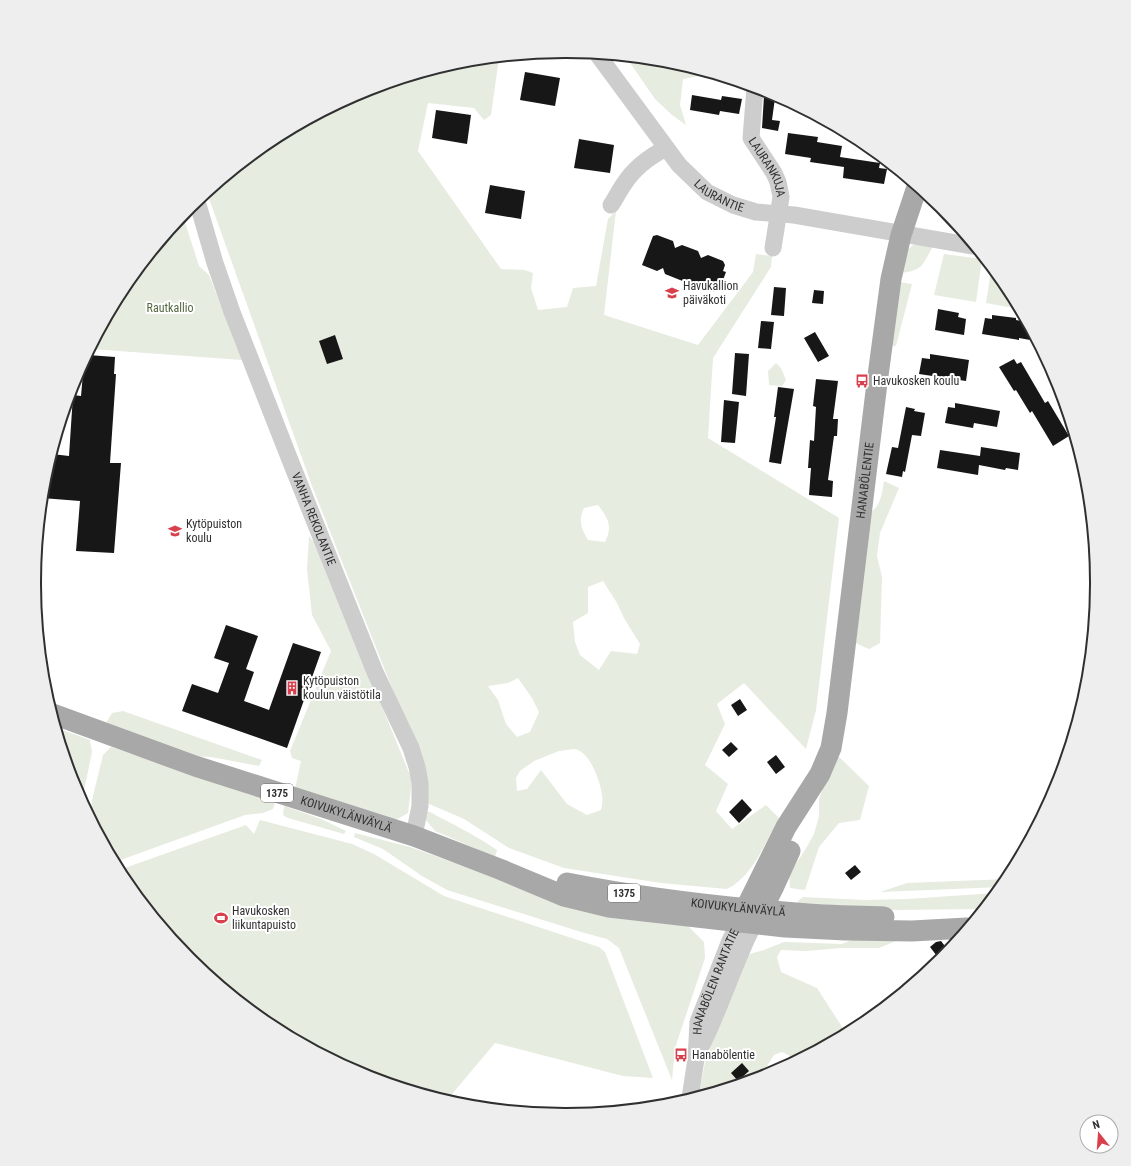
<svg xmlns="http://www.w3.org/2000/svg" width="1131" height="1166" viewBox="0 0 1131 1166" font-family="'Roboto Condensed',sans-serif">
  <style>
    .green { fill: #e6ecdf; fill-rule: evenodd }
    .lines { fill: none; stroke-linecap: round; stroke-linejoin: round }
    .stream { stroke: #cddfea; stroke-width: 3.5 }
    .building { fill: #171717 }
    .minor { stroke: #cdcdcd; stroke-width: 17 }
    .major { stroke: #a8a8a8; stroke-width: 21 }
    .labels { text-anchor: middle; stroke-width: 4; stroke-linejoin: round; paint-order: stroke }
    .shield { fill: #fff; stroke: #6e6e6e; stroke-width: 1 }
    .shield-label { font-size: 11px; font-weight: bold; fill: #303030 }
    .street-label { font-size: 12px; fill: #303030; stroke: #fff }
    .poi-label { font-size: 12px; fill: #303030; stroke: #fff; text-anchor: start }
    .park-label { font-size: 12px; fill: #546940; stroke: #fff }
    .rim { fill: none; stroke: #303030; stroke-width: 2 }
  </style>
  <rect width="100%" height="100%" fill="#fff"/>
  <path class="green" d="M 626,57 L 669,62 L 709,74 L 683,79 L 680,105 L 686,125 L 672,115 L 655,99 Z
    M 499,58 L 491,115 L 484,120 L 474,108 L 428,103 L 418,151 L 501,269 L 525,270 L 533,273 L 531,288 L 538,310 L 567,307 L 573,288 L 596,286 L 608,219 L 616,211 L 604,315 L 698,345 L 753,272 L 756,254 L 772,256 L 771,267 L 713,358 L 708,438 L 839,518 L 816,710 L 806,749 L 744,683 L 717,704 L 725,724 L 705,765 L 728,784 L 716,811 L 732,829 L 766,805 L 779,818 C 766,841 752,878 727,889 L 661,883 L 564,868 L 509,848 L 464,819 L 427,803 L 394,693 L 312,486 L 207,193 L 270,141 L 362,92 L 462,62 ZM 598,505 C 608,518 613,526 605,542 L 588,540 C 581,528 578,521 584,508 ZM 603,581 L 617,603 L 624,618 L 640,644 L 637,654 L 611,651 L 599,670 L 580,655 L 575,642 L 573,622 L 588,613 L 588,587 ZM 518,678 L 532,698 L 539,712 L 530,732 L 517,737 L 506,724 L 498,700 L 488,686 L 508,683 ZM 574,749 C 590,751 600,781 602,795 C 603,800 602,806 601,810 L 587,815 L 567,804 L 541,770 L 527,789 L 517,791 L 516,778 L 520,771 L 534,761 L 559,751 Z
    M 183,216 L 199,266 L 209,275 L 242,360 L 91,349 L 124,288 Z
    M 919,242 L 932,245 L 932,248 C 922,266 923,270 901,273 C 904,259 904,248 919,242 Z
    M 944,254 L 982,259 L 976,302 L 934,295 Z
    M 990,277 L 1000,279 L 1008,288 L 1019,309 L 986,303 Z
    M 899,282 L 912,284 L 896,346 L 888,347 Z
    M 776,363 L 781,368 L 786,380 L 782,386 L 769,385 L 768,371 Z
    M 884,481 L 899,488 L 880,533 L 877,556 L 882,577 L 880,643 L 869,649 L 853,642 L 869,513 C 881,507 882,493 884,481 Z
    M 309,536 L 316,545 L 412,780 L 408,813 L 396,820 L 295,789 L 301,761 L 292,758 L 290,751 L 331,651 L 312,615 L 307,569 Z
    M 123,711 L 262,760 L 259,766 L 211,757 L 193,756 L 106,723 L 112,713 Z
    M 57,728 L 90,740 L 92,752 L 82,800 L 74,786 Z
    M 111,747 L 275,803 L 273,809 L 263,813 L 245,815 L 115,862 L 90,816 L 92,800 L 103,755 Z
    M 835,753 L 869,786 L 860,820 L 839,823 L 819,847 L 805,890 L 790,888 L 789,874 L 805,850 L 814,834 L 819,816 L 819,799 Z
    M 284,806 L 321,819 L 346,831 L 344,834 L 288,818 L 283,815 Z
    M 424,811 C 431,811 435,815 441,818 C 461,828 479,838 497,850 L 495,857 L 435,831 L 426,820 L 423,812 Z
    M 260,820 L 352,844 L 374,854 L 444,896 L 599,947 L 605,952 L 653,1078 L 623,1076 L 495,1043 L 447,1100 L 362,1074 L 270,1025 L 190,959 L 123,878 L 119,870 L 246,825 L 254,834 Z
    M 355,833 L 410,847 L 499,879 L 685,923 L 704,942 L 705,958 L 675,1048 L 672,1080 L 619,948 L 607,939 L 581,932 L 447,890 L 422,876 L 383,849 L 354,837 Z
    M 1007,879 L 1001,887 L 880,892 L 907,883 Z
    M 996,893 L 982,909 L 897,910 L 807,906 L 797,904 L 799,900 L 803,897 L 865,900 L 907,899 Z
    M 903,938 L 879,948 L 841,948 L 806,951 L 781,950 L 777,957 L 781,972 L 817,988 L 846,1033 L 796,1059 L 782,1052 L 774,1055 L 767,1066 L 768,1074 L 699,1095 L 705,1062 L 746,955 L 764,950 L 784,942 L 842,944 L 854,939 Z"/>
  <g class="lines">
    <path class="stream" d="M 58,732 L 59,727"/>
  </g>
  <path class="building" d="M 525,72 L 560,78 L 555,106 L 520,100 Z
    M 692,95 L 721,100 L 722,96 L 742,99 L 739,114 L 720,111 L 719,115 L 690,110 Z
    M 764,96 L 775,98 L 772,120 L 780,121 L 778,131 L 762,128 Z
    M 436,110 L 471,115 L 467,144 L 432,138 Z
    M 788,133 L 818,137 L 817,142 L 842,146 L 840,157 L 880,163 L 879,168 L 887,169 L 884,184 L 843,178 L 844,167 L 810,162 L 811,158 L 785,154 Z
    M 579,139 L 614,145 L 610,173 L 574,168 Z
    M 490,185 L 525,191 L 521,219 L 485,213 Z
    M 657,235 L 673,241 L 675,248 L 682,245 L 698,251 L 701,258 L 708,255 L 723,261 L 725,265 L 723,271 L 726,272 L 723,280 L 720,279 L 715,291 L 712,292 L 699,288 L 696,281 L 690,284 L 665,274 L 663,268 L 657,271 L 642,265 L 653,236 Z
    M 774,287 L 786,288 L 784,316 L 771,315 Z
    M 814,290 L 824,291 L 823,304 L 812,303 Z
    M 938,309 L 959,313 L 958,317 L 966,319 L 964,335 L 935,330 Z
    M 992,315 L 1016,318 L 1016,320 L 1026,322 L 1036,341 L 1019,338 L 1019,340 L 982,334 L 985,318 L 992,319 Z
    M 761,321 L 774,322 L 771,349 L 758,348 Z
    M 815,332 L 829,356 L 818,362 L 804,338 Z
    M 335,335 L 343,359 L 327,364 L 319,341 Z
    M 735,353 L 749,354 L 746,396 L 732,394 Z
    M 930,354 L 969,360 L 966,381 L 919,374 L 922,358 L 930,359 Z
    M 88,355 L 115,357 L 114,374 L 116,374 L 110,463 L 121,463 L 114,553 L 76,551 L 80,501 L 42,498 L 44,479 L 52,454 L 69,456 L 73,395 L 81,396 L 84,362 Z
    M 1014,359 L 1017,364 L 1021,362 L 1045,403 L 1048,401 L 1069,436 L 1053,446 L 1032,411 L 1030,413 L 1016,390 L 1014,391 L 999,367 Z
    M 816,379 L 838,381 L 833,419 L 838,419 L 837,436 L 834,436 L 828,480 L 833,481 L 832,497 L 809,495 L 811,468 L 808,468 L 810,440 L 814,441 L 816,407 L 813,406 Z
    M 778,387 L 794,389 L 781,464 L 769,462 L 776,417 L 774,417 Z
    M 724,400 L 739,402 L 735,443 L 721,442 Z
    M 955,403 L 1000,411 L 997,427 L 974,423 L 973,428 L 945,423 L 948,407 L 955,408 Z
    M 906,407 L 915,409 L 914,411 L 925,413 L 921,436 L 912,435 L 905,472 L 903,471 L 902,477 L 886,474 L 892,447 L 898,448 Z
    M 981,447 L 1020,453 L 1018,470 L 1006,468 L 1005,470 L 979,465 L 978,475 L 937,468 L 940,450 L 980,456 Z
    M 226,625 L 258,636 L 246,669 L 254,672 L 244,701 L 269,710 L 293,643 L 321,652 L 287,748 L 182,711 L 192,684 L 218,693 L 229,663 L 214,658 Z
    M 740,699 L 747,710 L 738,716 L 731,705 Z
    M 731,742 L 738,749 L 729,757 L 722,750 Z
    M 776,755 L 785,767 L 776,774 L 767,762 Z
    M 742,799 L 752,810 L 739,823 L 729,812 Z
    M 855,865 L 861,872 L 851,880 L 845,873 Z
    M 941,941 L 948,950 L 940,960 L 930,947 L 936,942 Z
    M 742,1063 L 749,1071 L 738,1081 L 731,1073 Z"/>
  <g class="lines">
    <g class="minor">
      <path id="s1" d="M 598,55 L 679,165 L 707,192 L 733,205 L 756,212 L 794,215 L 973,246"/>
      <path id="s2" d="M 755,88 L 751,138 L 774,173 L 778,182 L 781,197 L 773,248"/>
      <path id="s3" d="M 197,201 L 215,263 L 232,312 L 290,460 L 375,672 L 411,748 L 417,767 L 420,783 L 420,806 L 414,836"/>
      <path d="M 611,205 C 616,198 619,191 624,184 C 634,168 649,157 666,148"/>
      <path d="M 699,1051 C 720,1010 733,965 754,924"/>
      <path id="s4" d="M 690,1098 L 696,1059 L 698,1022 L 729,943 L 739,922"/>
    </g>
    <g class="major">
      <path id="s5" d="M 53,714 L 195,766 L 414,836 L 502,870 L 564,896 L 609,907 L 785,927 L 846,930 L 912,931 L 967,928"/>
      <path id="s6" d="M 567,883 C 643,898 719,907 796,913 C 825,916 855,916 884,917"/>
      <path id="s7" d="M 739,922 L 786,827 L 820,774 L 831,748 L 837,713 L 877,383 L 891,279 L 901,235 L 917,187"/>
      <path d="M 756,922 L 774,886 L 790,851"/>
    </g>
  </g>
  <defs>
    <g id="school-bare" transform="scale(1.08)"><path d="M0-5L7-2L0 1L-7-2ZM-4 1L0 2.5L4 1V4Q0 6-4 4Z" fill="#d9404d" stroke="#fff" stroke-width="2.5" paint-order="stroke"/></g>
    <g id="bus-bare" transform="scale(1.08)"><path d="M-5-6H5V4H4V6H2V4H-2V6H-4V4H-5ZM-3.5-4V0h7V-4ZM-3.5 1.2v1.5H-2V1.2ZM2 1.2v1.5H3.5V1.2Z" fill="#d9404d" stroke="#fff" stroke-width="2.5" paint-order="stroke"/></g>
    <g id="building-bare" transform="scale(1.08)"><path d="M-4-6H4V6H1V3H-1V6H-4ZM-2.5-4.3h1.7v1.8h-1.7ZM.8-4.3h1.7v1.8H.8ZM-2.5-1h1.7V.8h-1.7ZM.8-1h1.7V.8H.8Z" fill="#d9404d" stroke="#fff" stroke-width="2.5" paint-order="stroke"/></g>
    <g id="stadium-bare" transform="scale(1.08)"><path d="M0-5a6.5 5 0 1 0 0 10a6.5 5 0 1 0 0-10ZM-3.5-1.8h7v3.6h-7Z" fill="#d9404d" stroke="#fff" stroke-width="2.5" paint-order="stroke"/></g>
  </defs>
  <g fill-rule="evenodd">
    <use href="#school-bare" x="672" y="293"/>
    <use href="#bus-bare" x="862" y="381"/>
    <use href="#school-bare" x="175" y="531"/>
    <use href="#building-bare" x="292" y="688"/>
    <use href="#stadium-bare" x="221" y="918"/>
    <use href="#bus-bare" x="681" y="1055"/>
  </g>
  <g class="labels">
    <g class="shield">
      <rect x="261" y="784" width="32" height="18" rx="3"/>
      <rect x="608" y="884" width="32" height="18" rx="3"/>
    </g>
    <g class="shield-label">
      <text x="277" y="797">1375</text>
      <text x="624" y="897">1375</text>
    </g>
    <g class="street-label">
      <text dy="4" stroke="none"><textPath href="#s2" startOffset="84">LAURANKUJA</textPath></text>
      <text dy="4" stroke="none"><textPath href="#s1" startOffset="188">LAURANTIE</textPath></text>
      <text dy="4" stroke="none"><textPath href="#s7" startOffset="467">HANABÖLENTIE</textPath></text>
      <text dy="4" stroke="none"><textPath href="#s3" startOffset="339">VANHA REKOLANTIE</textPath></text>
      <text dy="4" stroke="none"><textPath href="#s5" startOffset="310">KOIVUKYLÄNVÄYLÄ</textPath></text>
      <text dy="4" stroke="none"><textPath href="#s6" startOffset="173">KOIVUKYLÄNVÄYLÄ</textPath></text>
      <text dy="4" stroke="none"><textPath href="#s4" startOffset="120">HANABÖLEN RANTATIE</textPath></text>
    </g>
    <g class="poi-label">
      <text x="683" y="290">Havukallion<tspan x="683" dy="14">päiväkoti</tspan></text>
      <text x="873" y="385">Havukosken koulu</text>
      <text x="186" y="528">Kytöpuiston<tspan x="186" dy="14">koulu</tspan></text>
      <text x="303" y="685">Kytöpuiston<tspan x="303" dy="14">koulun väistötila</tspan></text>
      <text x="232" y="915">Havukosken<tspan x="232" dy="14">liikuntapuisto</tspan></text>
      <text x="692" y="1059">Hanabölentie</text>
    </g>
    <g class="park-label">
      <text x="170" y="312">Rautkallio</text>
    </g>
  </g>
  <path d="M0 0H1131V1166H0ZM565 58H566A524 524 0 0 1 1090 582V584A524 524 0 0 1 566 1108H565A524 524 0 0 1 41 584V582A524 524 0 0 1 565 58Z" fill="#eee" fill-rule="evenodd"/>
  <path class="rim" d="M565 58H566A524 524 0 0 1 1090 582V584A524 524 0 0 1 566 1108H565A524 524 0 0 1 41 584V582A524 524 0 0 1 565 58Z"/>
  <g transform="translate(1099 1134) rotate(343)"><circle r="19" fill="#ffffff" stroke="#acacac"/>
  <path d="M0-3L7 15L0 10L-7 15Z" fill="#d9404d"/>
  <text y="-6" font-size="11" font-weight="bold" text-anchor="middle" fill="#303030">N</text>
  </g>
</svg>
